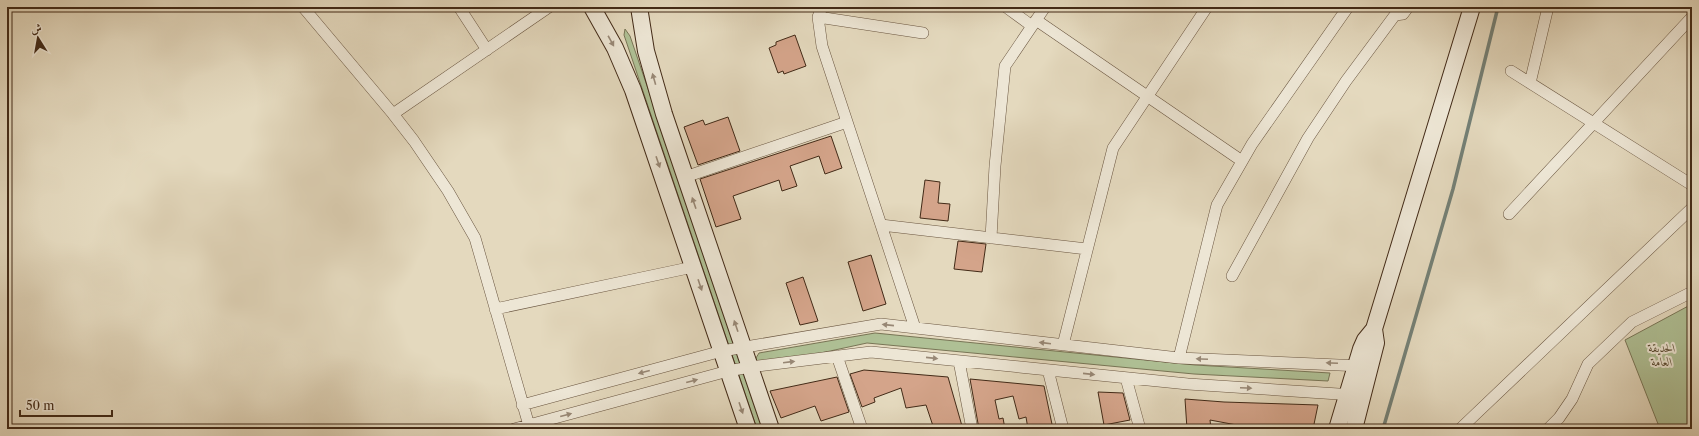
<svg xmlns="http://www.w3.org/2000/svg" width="1699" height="436" viewBox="0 0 1699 436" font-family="'Libre Caslon Text',Amiri,serif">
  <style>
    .green { fill: #afc095; stroke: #787556 }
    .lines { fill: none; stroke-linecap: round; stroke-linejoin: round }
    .stream { stroke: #748076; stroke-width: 3.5 }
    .building { fill: #d4a48a; stroke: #422a17 }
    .street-casing { stroke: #6a5641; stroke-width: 12 }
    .secondary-casing { stroke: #422a17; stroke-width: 18 }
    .street { stroke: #ede6d5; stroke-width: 11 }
    .secondary { stroke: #ede6d5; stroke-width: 16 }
    .oneway { fill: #988876 }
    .labels { text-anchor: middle; stroke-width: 4; stroke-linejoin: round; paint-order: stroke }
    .park-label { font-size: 12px; font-style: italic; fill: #584830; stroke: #ede6d5 }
  </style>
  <rect width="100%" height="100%" fill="#e4d9be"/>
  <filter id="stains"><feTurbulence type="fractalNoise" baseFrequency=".005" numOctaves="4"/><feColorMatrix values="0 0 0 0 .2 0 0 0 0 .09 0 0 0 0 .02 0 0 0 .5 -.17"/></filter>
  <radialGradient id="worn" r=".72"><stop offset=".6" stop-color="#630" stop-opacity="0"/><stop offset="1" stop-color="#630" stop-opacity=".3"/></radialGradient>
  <path class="green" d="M 625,29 L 630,36 L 764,429 L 757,429 L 624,35 Z
    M 1692,304 L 1692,429 L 1660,429 L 1625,340 Z
    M 875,333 L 1195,365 L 1330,373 L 1328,381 L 1194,374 L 867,343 L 761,366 L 758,365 L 756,358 L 759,353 Z"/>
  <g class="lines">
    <path class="stream" d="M 1383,429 L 1453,189 L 1498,7"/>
  </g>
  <path class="building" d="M 795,35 L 806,66 L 784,74 L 783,71 L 778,73 L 769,48 L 776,45 L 776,42 Z
    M 728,117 L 740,151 L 698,165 L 684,127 L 703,120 L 705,125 Z
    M 831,136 L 842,168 L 825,174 L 819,156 L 790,166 L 797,186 L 782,191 L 779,180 L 733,196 L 741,219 L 716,227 L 700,179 Z
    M 925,180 L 940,182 L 938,203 L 950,204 L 948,221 L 920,218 Z
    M 958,241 L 986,244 L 982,272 L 954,269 Z
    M 871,255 L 886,304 L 863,311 L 848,262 Z
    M 803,277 L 818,321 L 800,325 L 786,283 Z
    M 864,370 L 948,377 L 962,426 L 948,429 L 934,429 L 926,405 L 906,408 L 901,388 L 874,398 L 875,402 L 862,407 L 850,374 Z
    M 837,377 L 849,412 L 821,421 L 815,406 L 781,418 L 770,391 Z
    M 970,379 L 1044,386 L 1053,429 L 1028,429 L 1026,417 L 1019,419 L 1013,396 L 995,400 L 999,419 L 1003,418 L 1005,429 L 979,429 Z
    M 1098,392 L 1123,393 L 1130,420 L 1104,425 Z
    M 1185,399 L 1224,402 L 1318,405 L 1313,429 L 1258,429 L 1210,420 L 1211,429 L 1187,429 Z"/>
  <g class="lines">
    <g class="street-casing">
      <path id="street" d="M 303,7 L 393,114 L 414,141 L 448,191 L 475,238 L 530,429
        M 459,7 L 487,50
        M 822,7 L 818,17 L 822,46 L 915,328
        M 1006,7 L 1032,26
        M 818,17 L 923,33
        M 1036,20 L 1242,161
        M 1511,71 L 1692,185
        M 1530,83 L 1548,7
        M 393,114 L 549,7
        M 685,177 L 847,122
        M 1509,214 L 1692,17
        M 881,225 L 1087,249
        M 991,238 L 995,166 L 1005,66 L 1045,7
        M 1232,276 L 1308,138 L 1346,81 L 1395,15 L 1403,14 L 1408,7
        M 495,309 L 693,267
        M 1063,345 L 1113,148 L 1207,7
        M 837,356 L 862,429
        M 1179,358 L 1217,205 L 1252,144 L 1348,7
        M 959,361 L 972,429
        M 1048,370 L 1063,429
        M 1126,378 L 1140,429
        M 522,405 L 722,351 L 881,324 L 1179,358 L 1362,366
        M 514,429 L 728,371 L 750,367 L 871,352 L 1188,384 L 1354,395
        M 1460,429 L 1692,208
        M 1548,429 L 1559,418 L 1572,399 L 1588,364 L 1632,322 L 1692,292"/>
    </g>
    <g class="secondary-casing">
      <path id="secondary" d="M 592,7 L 615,48 L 633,90 L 748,429
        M 639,7 L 646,51 L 664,114 L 771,429
        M 1337,429 L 1361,349 L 1365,340 L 1374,329
        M 1354,429 L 1376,343 L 1374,329 L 1472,7"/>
    </g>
    <use href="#street" class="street"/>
    <use href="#secondary" class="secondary"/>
  </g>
  <defs><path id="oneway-solid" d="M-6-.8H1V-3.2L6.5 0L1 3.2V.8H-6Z"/></defs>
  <g class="oneway">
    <use href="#oneway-solid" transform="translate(611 41) rotate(61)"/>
    <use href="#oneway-solid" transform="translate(654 79) rotate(-106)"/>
    <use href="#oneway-solid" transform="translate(658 162) rotate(71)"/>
    <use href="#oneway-solid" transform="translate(694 203) rotate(-109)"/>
    <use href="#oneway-solid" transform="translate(700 285) rotate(71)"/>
    <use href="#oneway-solid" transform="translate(888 325) rotate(-174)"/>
    <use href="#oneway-solid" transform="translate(736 326) rotate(-109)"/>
    <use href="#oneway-solid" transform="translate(1045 343) rotate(-173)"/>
    <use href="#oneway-solid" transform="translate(932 358) rotate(6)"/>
    <use href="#oneway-solid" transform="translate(1202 359) rotate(-178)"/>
    <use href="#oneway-solid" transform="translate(789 362) rotate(-7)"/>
    <use href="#oneway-solid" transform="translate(1332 363) rotate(-178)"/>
    <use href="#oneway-solid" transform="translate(644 372) rotate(165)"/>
    <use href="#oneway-solid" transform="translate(1089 374) rotate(6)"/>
    <use href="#oneway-solid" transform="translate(692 381) rotate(-15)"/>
    <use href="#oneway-solid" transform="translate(1246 388) rotate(3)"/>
    <use href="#oneway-solid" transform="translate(741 408) rotate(71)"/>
    <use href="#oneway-solid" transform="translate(566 415) rotate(-15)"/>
  </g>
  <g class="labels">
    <g class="park-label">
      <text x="1662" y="352">الحديقة<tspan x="1662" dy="14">العامة</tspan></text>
    </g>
  </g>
  <rect width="1699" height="436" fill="none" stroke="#e4d9be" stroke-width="24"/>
  <rect x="8" y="8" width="1683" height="420" fill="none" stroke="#422a17" stroke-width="2"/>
  <rect x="12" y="12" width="1675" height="412" fill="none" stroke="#422a17"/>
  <g transform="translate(38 38) rotate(349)" stroke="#ede6d5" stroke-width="3" paint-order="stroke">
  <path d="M0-3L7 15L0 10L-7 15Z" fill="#422a17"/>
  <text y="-6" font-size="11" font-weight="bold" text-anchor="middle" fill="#422a17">ش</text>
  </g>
  <path d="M20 410v6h92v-6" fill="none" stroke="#422a17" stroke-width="2"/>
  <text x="26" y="410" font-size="12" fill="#422a17" stroke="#ede6d5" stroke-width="3" paint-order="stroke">50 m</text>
  <rect width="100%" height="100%" filter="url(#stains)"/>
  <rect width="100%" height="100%" fill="url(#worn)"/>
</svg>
